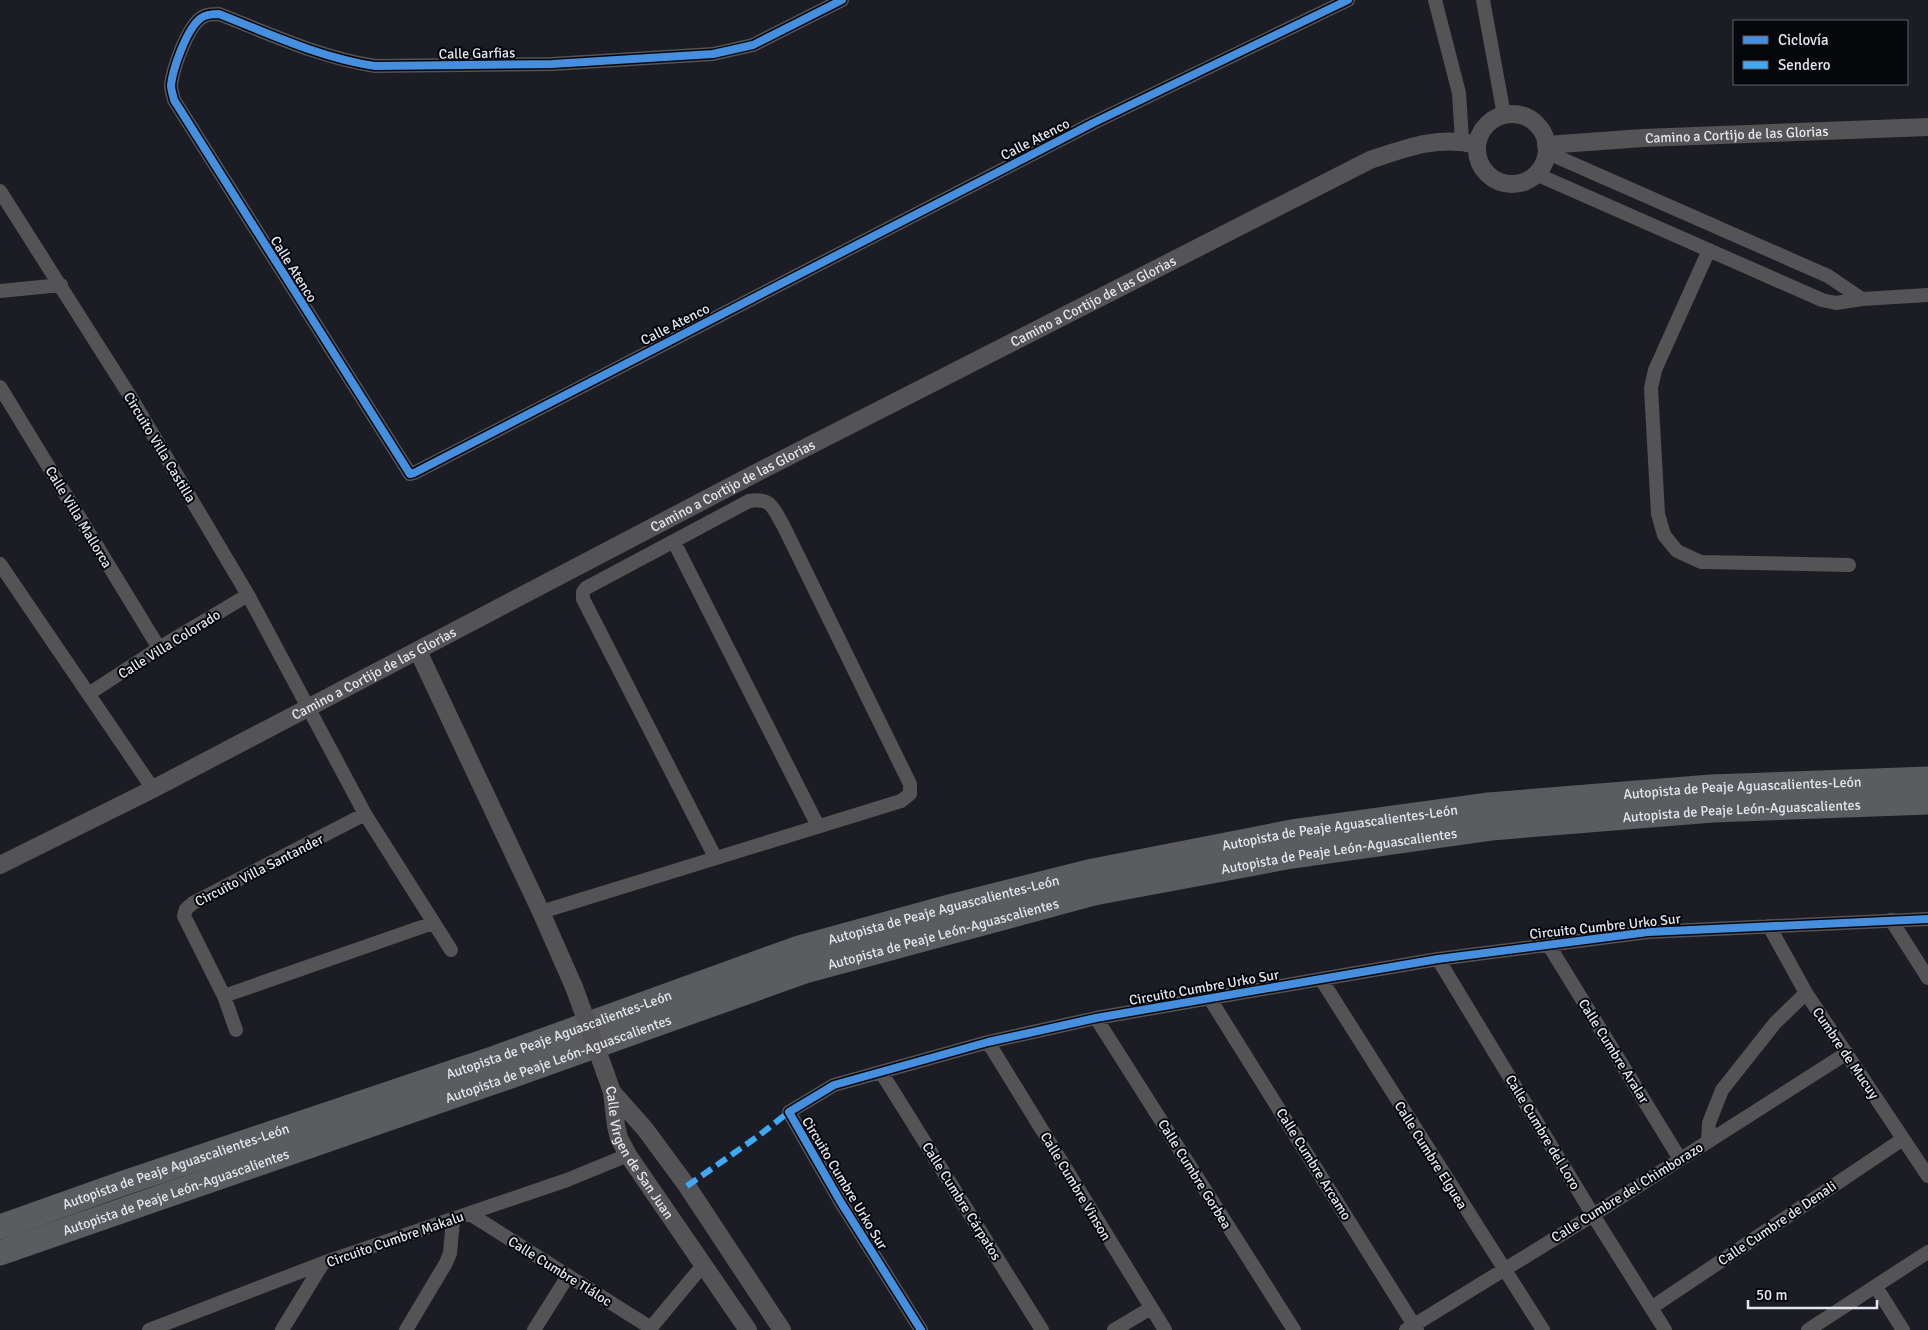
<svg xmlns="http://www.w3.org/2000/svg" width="1928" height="1330" viewBox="0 0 1928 1330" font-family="Signika,sans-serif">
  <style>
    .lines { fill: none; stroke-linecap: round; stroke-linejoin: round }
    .minor { stroke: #545456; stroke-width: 14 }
    .tertiary { stroke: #545456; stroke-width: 18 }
    .motorway { stroke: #5b5c60; stroke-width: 25 }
    .tertiary-bridge { stroke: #545456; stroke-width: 18 }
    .quiet { stroke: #3fa9f5; stroke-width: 6; stroke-dasharray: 12 6; stroke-linecap: butt }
    .cycleway-casing { stroke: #05070b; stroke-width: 11 }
    .cycleway { stroke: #468fdf; stroke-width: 8 }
    .labels { text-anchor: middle; stroke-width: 4; stroke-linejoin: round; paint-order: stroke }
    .street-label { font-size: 14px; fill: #e3e6ee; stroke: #05070b }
  </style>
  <rect width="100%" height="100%" fill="#1c1d24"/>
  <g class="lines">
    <path class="minor" d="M 842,0 L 753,45 L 713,54 L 552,64 L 375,66 C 321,58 270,34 219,14 C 213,14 206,14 201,18 C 187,28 173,68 171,85 C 171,90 173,95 174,100 L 410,474 L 414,473 L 1093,123 L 1348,0
      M 1435,0 L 1459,93 L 1462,141
      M 1483,0 L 1504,115
      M 1546,152 L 1828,276 L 1862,299
      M 1536,174 L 1822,300 L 1836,303 L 1862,299 L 1928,295
      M 0,191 L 130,396 L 248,595 L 365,814 L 451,950
      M 1709,250 L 1655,370 L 1651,388 L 1658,514 L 1664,535 L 1677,551 L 1701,562 L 1849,565
      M 0,291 L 61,285
      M 0,387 L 159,648
      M 674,542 L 818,826
      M 0,564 L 153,789
      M 90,693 L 159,648 L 248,595
      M 541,912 L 901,801 L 910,794 L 910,784 L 783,525 C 773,508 771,497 749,501 L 586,588 L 583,592 L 583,599 L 715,857
      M 1891,920 L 1928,978
      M 1769,926 L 1806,993 L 1928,1176
      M 1548,944 L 1680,1159
      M 1438,959 L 1593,1215 L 1665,1330
      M 1321,979 L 1543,1330
      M 224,996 L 433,923
      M 1210,999 L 1417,1330
      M 1096,1018 L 1294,1330
      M 236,1030 L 224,996 L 184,916 L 186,909 L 193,903 L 365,814
      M 988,1042 L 1165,1330
      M 881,1072 L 1042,1330
      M 1708,1141 L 1709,1123 L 1722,1090 L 1775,1023 L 1806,993
      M 470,1214 L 651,1328
      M 1876,1287 L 1903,1330
      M 1651,1308 L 1903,1139
      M 149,1330 L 323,1263 L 567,1180 L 628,1155
      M 282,1330 L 323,1263
      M 406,1330 L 446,1263 L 450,1253 L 453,1220
      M 534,1330 L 568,1276
      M 649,1330 L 704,1264
      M 921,1330 L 840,1201 L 789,1112 L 834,1085 L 988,1042 L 1096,1018 L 1321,979 L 1438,959 L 1648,932 L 1928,919
      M 1114,1330 L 1151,1308
      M 1406,1330 L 1593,1215 L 1847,1053
      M 1808,1330 L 1928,1252"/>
    <g class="tertiary">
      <circle cx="1512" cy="149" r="35"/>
      <path id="s1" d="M 1546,145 L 1643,138 L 1928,127"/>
      <path d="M 418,651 L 541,912 L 574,987"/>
      <path id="s2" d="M 0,865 L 153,789 L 756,473 L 1370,160 C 1406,148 1439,135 1477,145"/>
      <path id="s3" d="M 605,1072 L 612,1092 L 616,1126 L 619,1138 L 628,1155 L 748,1330"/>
      <path d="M 612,1092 L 645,1129 L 687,1186 L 782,1330"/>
    </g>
    <g class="motorway">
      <path id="s4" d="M 0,1227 L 121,1184 L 495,1058 L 799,948 L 949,907 L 1093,871 L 1292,832 L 1489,805 L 1711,787 L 1928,779"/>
      <path id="s5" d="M 0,1253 L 502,1079 L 805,971 L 1094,893 L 1292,856 L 1491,828 L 1713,810 L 1928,802"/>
    </g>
    <path class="tertiary-bridge" d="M 574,987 L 605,1072"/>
    <path class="quiet" d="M 687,1186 L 757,1137 L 789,1112"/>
    <g class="cycleway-casing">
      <path id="cycleway" d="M 842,0 L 753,45 L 713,54 L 552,64 L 375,66 C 321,58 270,34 219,14 C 213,14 206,14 201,18 C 187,28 173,68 171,85 C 171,90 173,95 174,100 L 410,474 L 414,473 L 1093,123 L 1348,0
        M 921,1330 L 840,1201 L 789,1112 L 834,1085 L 988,1042 L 1096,1018 L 1321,979 L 1438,959 L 1648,932 L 1928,919"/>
    </g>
    <use href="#cycleway" class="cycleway"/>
  </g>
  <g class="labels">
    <g class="street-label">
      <text transform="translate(477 53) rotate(-1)" y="5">Calle Garfias</text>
      <text dy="5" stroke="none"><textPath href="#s1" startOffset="191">Camino a Cortijo de las Glorias</textPath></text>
      <text transform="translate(1035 139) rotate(-27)" y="5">Calle Atenco</text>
      <text transform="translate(294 269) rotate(58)" y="5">Calle Atenco</text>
      <text dy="5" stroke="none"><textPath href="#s2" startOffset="1230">Camino a Cortijo de las Glorias</textPath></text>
      <text transform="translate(675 324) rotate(-27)" y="5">Calle Atenco</text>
      <text transform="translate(160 447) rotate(59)" y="5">Circuito Villa Castilla</text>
      <text dy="5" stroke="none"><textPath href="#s2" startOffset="825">Camino a Cortijo de las Glorias</textPath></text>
      <text transform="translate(79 517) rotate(59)" y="5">Calle Villa Mallorca</text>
      <text transform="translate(169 644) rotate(-32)" y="5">Calle Villa Colorado</text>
      <text dy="5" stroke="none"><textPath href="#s2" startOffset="420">Camino a Cortijo de las Glorias</textPath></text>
      <text dy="5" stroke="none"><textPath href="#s4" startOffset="1806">Autopista de Peaje Aguascalientes-León</textPath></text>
      <text dy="5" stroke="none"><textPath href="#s5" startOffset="1806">Autopista de Peaje León-Aguascalientes</textPath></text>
      <text dy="5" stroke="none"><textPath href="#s4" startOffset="1401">Autopista de Peaje Aguascalientes-León</textPath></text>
      <text dy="5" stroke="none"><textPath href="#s5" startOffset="1401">Autopista de Peaje León-Aguascalientes</textPath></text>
      <text transform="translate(259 870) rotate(-27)" y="5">Circuito Villa Santander</text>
      <text dy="5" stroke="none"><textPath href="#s4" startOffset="996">Autopista de Peaje Aguascalientes-León</textPath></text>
      <text transform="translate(1605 926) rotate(-6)" y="5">Circuito Cumbre Urko Sur</text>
      <text dy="5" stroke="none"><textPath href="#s5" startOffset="996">Autopista de Peaje León-Aguascalientes</textPath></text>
      <text transform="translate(1204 987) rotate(-10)" y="5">Circuito Cumbre Urko Sur</text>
      <text dy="5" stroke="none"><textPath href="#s4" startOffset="591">Autopista de Peaje Aguascalientes-León</textPath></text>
      <text transform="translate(1614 1051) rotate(58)" y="5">Calle Cumbre Aralar</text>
      <text transform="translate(1846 1053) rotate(56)" y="5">Cumbre de Mucuy</text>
      <text dy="5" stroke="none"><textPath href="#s5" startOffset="591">Autopista de Peaje León-Aguascalientes</textPath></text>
      <text transform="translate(1543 1132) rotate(59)" y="5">Calle Cumbre del Loro</text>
      <text transform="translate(1431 1155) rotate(58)" y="5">Calle Cumbre Elguea</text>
      <text dy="5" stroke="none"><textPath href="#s3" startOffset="89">Calle Virgen de San Juan</textPath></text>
      <text transform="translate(1314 1164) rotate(58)" y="5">Calle Cumbre Arcamo</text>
      <text dy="5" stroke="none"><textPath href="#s4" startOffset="186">Autopista de Peaje Aguascalientes-León</textPath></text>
      <text transform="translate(1195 1174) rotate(58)" y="5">Calle Cumbre Gorbea</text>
      <text transform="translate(845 1183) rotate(59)" y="5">Circuito Cumbre Urko Sur</text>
      <text transform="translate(1076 1186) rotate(59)" y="5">Calle Cumbre Vinson</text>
      <text dy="5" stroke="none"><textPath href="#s5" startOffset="186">Autopista de Peaje León-Aguascalientes</textPath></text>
      <text transform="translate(1627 1192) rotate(-32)" y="5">Calle Cumbre del Chimborazo</text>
      <text transform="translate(962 1201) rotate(58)" y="5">Calle Cumbre Cárpatos</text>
      <text transform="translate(1777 1223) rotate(-34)" y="5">Calle Cumbre de Denali</text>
      <text transform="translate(395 1239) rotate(-19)" y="5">Circuito Cumbre Makalu</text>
      <text transform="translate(560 1271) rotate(32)" y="5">Calle Cumbre Tláloc</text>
    </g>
  </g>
  <rect x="1733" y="20" width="175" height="65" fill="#05070b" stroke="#5e6066"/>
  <rect x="1743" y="36" width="25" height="8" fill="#468fdf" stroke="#5e6066"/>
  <text x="1778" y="45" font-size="15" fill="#e3e6ee">Ciclovía</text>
  <rect x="1743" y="61" width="25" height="8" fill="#3fa9f5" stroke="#5e6066"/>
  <text x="1778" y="70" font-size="15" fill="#e3e6ee">Sendero</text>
  <path d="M1748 1300v8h129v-8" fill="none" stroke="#e3e6ee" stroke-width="2.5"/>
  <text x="1756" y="1300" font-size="15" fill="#e3e6ee" stroke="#05070b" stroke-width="4" paint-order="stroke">50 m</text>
</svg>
